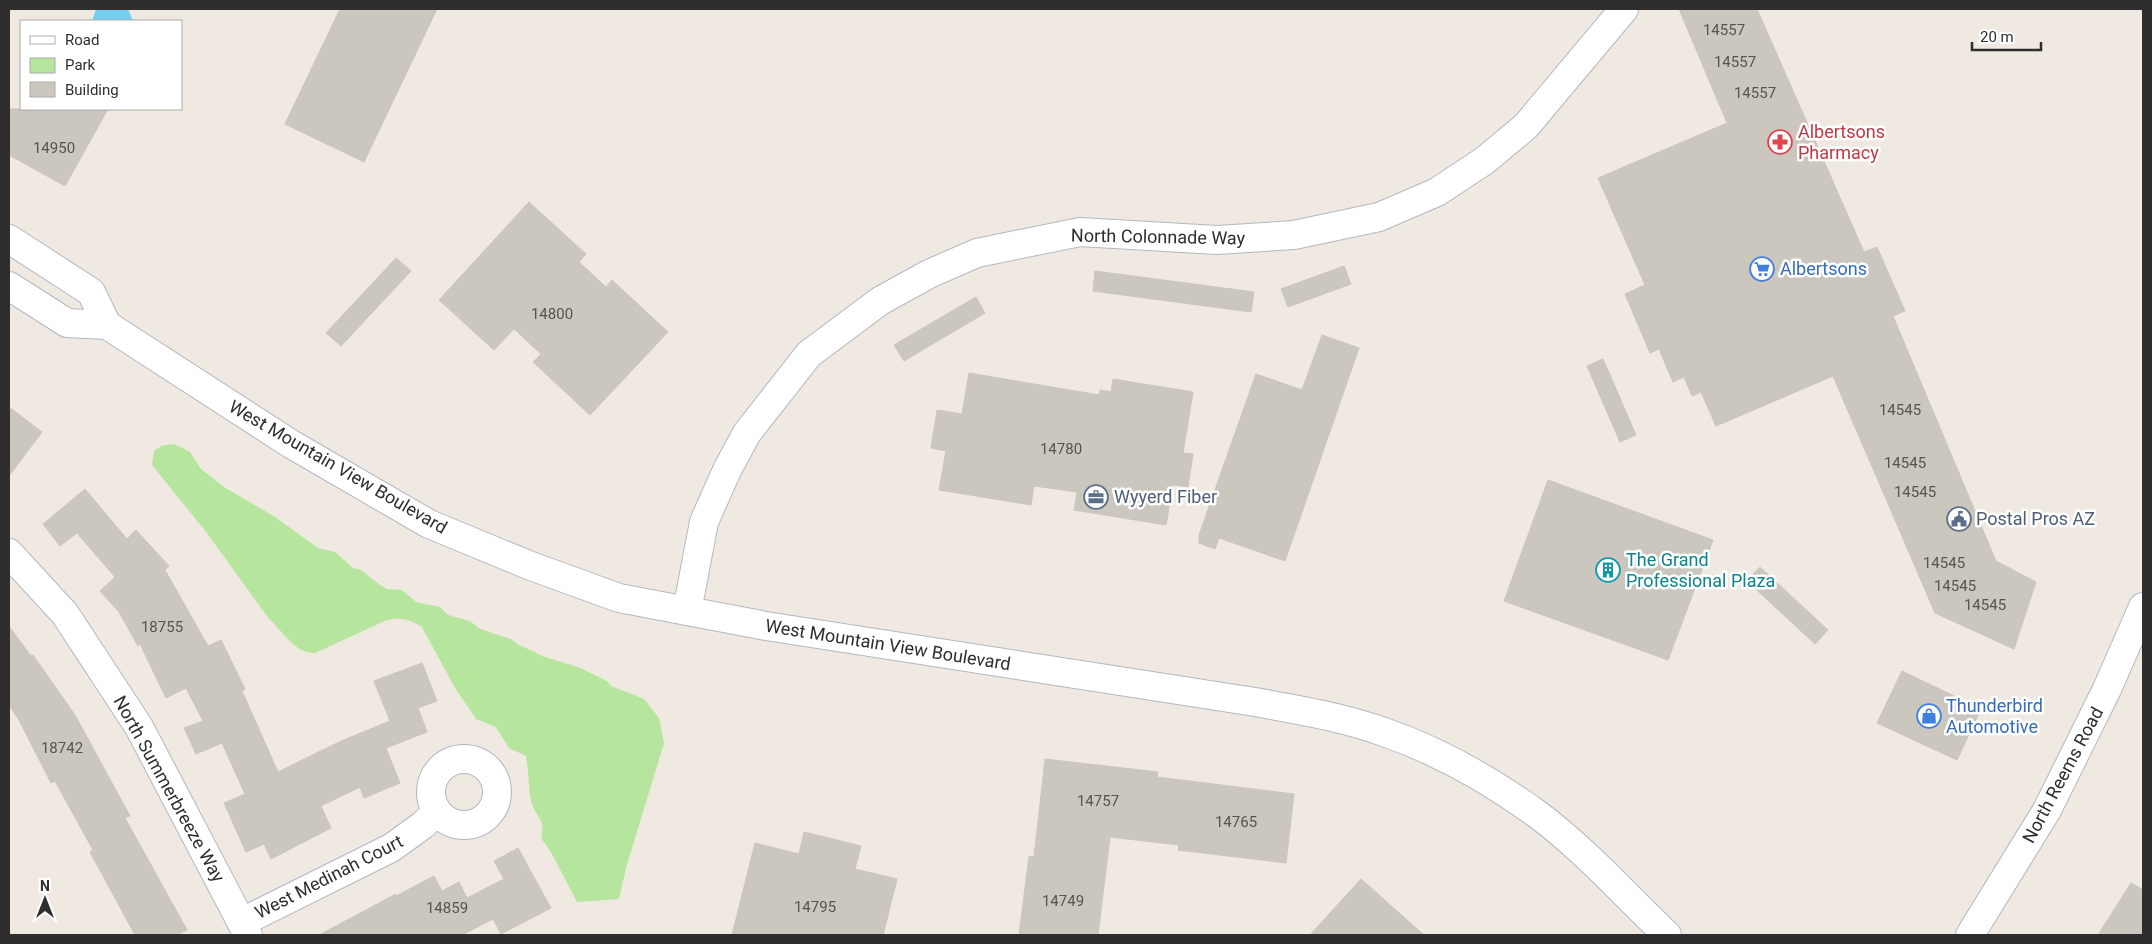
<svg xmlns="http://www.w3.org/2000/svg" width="2152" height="944" viewBox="0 0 2152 944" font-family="Roboto,sans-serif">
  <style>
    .green { fill: #b6e59e }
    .water { fill: #75cff0 }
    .building { fill: #cbc7bf; stroke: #cbc5ba }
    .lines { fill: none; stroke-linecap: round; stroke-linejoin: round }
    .street-casing { stroke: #b4b7c1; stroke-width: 30 }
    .secondary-casing { stroke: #b4b7c1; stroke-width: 30 }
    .street { stroke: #fff; stroke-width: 28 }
    .secondary { stroke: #fff; stroke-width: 28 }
    .labels { text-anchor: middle; stroke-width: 5; stroke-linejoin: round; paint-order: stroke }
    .number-label { font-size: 15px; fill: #555452 }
    .health-label { font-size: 18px; fill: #be3a42; stroke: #fff; text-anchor: start }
    .street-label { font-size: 18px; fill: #2e2e2e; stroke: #fff }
    .shop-label { font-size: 18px; fill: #366cbe; stroke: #fff; text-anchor: start }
    .service-label { font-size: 18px; fill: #4e5e75; stroke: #fff; text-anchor: start }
    .culture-label { font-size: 18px; fill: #0d838f; stroke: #fff; text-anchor: start }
  </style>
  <rect width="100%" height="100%" fill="#efe9e1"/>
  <path class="green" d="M 174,444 L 190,452 L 201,469 L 224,487 L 275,517 L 318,548 L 335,552 L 353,568 L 361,570 L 380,585 L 387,589 L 402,590 L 416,602 L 440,607 L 448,615 L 470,621 L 480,629 L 511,639 L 517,644 L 545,657 L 578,667 L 607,681 L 611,686 L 644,699 L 659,718 L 664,743 L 626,868 L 619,899 L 577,902 L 551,852 L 541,838 C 546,819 537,819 532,804 C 528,789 529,772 526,756 L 509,748 L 496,727 L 476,719 L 455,688 L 422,627 C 410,619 401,617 387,620 L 315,653 C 295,654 283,631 269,619 L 207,533 L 152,465 L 154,451 L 161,446 Z"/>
  <path class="water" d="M 96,9 L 128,9 L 133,21 L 92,21 Z"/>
  <path class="building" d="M 340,9 L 437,9 L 364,162 L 285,124 Z
    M 1679,9 L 1757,9 L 1864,252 L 1877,247 L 1905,311 L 1893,316 L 1996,561 L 2036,582 L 2014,649 L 1935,613 L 1833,376 L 1716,426 L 1701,392 L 1692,396 L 1684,377 L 1673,382 L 1659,349 L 1650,353 L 1625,294 L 1645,285 L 1598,178 L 1727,123 Z
    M 9,109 L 108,109 L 65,186 L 9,155 Z
    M 529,202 L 586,254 L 579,262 L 606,287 L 612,280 L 668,332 L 590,415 L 533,362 L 541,354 L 514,329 L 494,350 L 439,300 Z
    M 396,258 L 411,271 L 341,346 L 326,333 Z
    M 1344,266 L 1351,284 L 1288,307 L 1281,289 Z
    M 1095,271 L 1254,292 L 1251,312 L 1093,291 Z
    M 976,297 L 985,313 L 904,361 L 894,345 Z
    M 1322,335 L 1359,348 L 1285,561 L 1219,538 L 1215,549 L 1199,543 L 1199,535 L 1256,374 L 1302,390 Z
    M 1603,359 L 1636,435 L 1620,442 L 1587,366 Z
    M 969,373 L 1099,395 L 1100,390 L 1111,392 L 1113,379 L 1193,392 L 1183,453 L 1193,454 L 1188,487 L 1173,485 L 1166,525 L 1074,510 L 1077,492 L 1034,486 L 1031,505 L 939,490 L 946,451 L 931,448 L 937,410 L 962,414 Z
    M 9,407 L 42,432 L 9,476 Z
    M 1548,480 L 1713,540 L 1668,660 L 1504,601 Z
    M 85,489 L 127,539 L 136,530 L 169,566 L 165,570 L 208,646 L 221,640 L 245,689 L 242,691 L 278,772 L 341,741 L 390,721 L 374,681 L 422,663 L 437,701 L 418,708 L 427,732 L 386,748 L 400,783 L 364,798 L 360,787 L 321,806 L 331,828 L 271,859 L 264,844 L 246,852 L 224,803 L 245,794 L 222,743 L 196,754 L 184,728 L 203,721 L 186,688 L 166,698 L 140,644 L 138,646 L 119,612 L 100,591 L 115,577 L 77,533 L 60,546 L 43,524 Z
    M 1760,567 L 1828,630 L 1815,644 L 1747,581 Z
    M 9,626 L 31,656 L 33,655 L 75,715 L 130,816 L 125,818 L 187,930 L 176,935 L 135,935 L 90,852 L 93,850 L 55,781 L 51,783 L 19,720 L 9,705 Z
    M 1902,671 L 1981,709 L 1957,760 L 1877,723 Z
    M 1045,759 L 1158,772 L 1157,777 L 1294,794 L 1286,863 L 1178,850 L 1179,845 L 1110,837 L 1098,935 L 1019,935 L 1029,856 L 1034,857 Z
    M 804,832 L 861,846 L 855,869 L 897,879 L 883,935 L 732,935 L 755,843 L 799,854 Z
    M 518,848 L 551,908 L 501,934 L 493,919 L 462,935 L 319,935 L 396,894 L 396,896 L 434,876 L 442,891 L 459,882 L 467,898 L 504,879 L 494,861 Z
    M 1361,879 L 1424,935 L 1310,935 Z
    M 2131,883 L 2143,890 L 2143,935 L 2098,935 Z"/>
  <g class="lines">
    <g class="street-casing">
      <path id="street" d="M 9,553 L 65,614 L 139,727 L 248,935
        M 687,611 L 704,522 L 727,470 L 747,433 L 809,354 L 880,301 L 929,274 L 977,253 L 1080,232 L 1217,240 L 1294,235 L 1379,217 L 1437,192 L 1484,161 L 1526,126 L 1624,9
        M431 792a33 33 0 1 1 66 0a33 33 0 1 1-66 0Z
        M 242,922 L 391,848 L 423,825 L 436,812"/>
    </g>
    <g class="secondary-casing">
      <path id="secondary" d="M 9,239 L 91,292 L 107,325
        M 9,286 L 67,323 L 107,325 L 291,444 L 429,524 L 531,566 L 619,598 L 766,626 L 1255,702 C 1298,710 1343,717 1384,732 C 1439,751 1490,780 1537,814 C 1584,849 1625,895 1667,935
        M 1970,935 L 2047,810 L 2107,689 L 2143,607"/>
    </g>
    <use href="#street" class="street"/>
    <use href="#secondary" class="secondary"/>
  </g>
  <defs>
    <g id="pharmacy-ring" transform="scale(1.25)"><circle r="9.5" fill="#fff" stroke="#e0444e" stroke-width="1.5"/><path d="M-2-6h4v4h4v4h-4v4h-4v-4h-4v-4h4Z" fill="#e0444e"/></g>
    <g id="supermarket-ring" transform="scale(1.25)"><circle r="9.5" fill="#fff" stroke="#3f7fe0" stroke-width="1.5"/><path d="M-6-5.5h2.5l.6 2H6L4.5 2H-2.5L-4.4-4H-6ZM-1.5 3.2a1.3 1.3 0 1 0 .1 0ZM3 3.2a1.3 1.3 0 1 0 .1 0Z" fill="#3f7fe0"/></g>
    <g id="office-ring" transform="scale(1.25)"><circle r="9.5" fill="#fff" stroke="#5c6f8a" stroke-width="1.5"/><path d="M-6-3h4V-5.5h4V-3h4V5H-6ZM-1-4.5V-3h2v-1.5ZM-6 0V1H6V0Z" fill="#5c6f8a"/></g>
    <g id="civic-ring" transform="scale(1.25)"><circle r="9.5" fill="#fff" stroke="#5c6f8a" stroke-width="1.5"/><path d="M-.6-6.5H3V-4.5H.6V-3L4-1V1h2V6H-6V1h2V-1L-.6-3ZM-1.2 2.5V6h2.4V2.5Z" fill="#5c6f8a"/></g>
    <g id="building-ring" transform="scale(1.25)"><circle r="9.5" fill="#fff" stroke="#0f9aa8" stroke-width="1.5"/><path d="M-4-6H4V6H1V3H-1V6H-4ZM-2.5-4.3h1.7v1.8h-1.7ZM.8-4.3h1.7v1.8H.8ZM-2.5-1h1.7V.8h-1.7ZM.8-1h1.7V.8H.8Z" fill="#0f9aa8"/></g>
    <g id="shop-ring" transform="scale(1.25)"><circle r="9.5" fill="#fff" stroke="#3f7fe0" stroke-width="1.5"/><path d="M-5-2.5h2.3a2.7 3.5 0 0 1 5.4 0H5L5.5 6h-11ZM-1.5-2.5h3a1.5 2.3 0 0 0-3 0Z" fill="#3f7fe0"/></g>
  </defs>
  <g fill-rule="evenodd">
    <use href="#pharmacy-ring" x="1780" y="142"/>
    <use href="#supermarket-ring" x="1762" y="269"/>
    <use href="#office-ring" x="1096" y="497"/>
    <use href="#civic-ring" x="1959" y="519"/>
    <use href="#building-ring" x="1608" y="570"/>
    <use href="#shop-ring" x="1929" y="716"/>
  </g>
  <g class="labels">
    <g class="number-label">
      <text x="1724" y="35">14557</text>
      <text x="1735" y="67">14557</text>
      <text x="1755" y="98">14557</text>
      <text x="54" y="153">14950</text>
      <text x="552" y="319">14800</text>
      <text x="1900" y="415">14545</text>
      <text x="1061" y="454">14780</text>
      <text x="1905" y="468">14545</text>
      <text x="1915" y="497">14545</text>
      <text x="1944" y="568">14545</text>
      <text x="1955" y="591">14545</text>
      <text x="1985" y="610">14545</text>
      <text x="162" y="632">18755</text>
      <text x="62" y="753">18742</text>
      <text x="1098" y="806">14757</text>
      <text x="1236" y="827">14765</text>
      <text x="1063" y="906">14749</text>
      <text x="815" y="912">14795</text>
      <text x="447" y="913">14859</text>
    </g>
    <g class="health-label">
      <text x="1798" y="138">Albertsons<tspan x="1798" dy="21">Pharmacy</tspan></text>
    </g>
    <g class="street-label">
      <text transform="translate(1158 237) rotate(1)" y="6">North Colonnade Way</text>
      <text transform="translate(338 467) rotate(30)" y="6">West Mountain View Boulevard</text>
      <text transform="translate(888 645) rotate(9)" y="6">West Mountain View Boulevard</text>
      <text transform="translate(2063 775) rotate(-62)" y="6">North Reems Road</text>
      <text transform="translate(169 789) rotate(61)" y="6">North Summerbreeze Way</text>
      <text transform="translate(329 877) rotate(-27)" y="6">West Medinah Court</text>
    </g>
    <g class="shop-label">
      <text x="1780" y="275">Albertsons</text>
      <text x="1946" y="712">Thunderbird<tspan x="1946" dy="21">Automotive</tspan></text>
    </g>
    <g class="service-label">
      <text x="1114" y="503">Wyyerd Fiber</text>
      <text x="1976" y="525">Postal Pros AZ</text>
    </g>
    <g class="culture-label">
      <text x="1626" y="566">The Grand<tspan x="1626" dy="21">Professional Plaza</tspan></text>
    </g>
  </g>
  <rect width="2152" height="944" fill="none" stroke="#2e2e2e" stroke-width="20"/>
  <rect x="20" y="20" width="162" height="90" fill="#ffffff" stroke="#ababab"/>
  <rect x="30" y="36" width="25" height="8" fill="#ffffff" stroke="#ababab"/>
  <text x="65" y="45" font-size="15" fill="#2e2e2e">Road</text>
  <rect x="30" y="58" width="25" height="15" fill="#b6e59e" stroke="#ababab"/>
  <text x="65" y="70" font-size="15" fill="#2e2e2e">Park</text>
  <rect x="30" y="82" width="25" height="15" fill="#cbc7bf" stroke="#ababab"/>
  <text x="65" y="95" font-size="15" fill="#2e2e2e">Building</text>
  <g transform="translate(45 899)" stroke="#ffffff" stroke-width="4" paint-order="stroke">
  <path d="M0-4L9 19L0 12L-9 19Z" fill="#2e2e2e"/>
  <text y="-8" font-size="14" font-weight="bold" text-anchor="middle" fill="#2e2e2e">N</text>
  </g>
  <path d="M1972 42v8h69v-8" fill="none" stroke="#2e2e2e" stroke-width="2.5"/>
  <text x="1980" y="42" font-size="15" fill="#2e2e2e" stroke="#ffffff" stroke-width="4" paint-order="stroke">20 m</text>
</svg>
